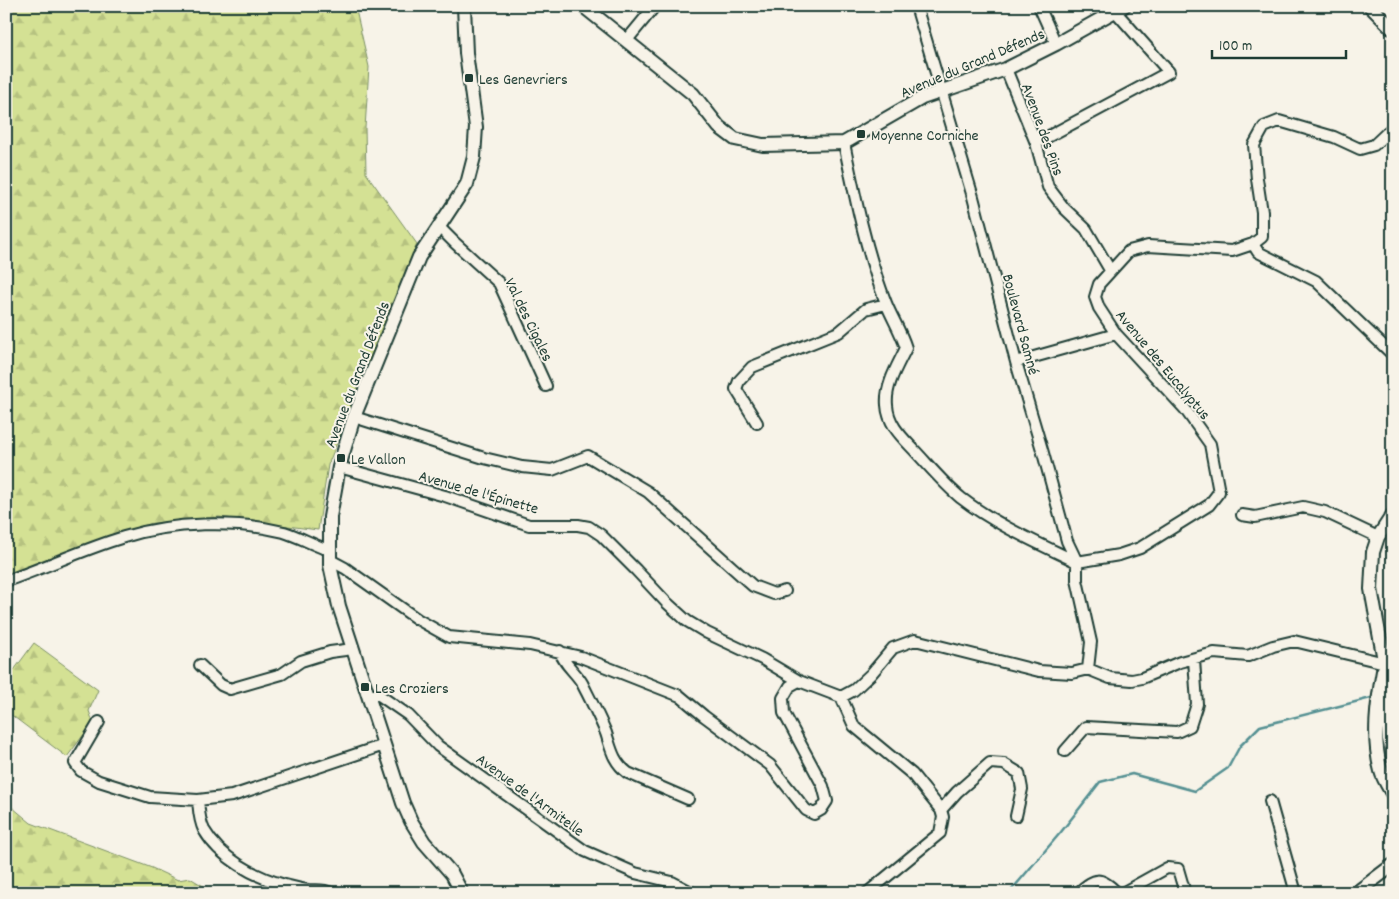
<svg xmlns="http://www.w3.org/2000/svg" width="1399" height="899" viewBox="0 0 1399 899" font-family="Dekko,sans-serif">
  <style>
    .forest { fill: url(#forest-firs); stroke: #7a8f64 }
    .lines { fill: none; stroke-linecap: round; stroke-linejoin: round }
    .stream { stroke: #549092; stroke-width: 2.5 }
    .minor-casing { stroke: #1f3d34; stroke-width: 14 }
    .tertiary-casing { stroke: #1f3d34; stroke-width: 16 }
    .minor { stroke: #f7f3e8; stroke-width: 10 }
    .tertiary { stroke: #f7f3e8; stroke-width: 12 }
    .poi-dot { fill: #1f3d34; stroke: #f7f3e8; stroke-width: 2 }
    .labels { text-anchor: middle; stroke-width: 4; stroke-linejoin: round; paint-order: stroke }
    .street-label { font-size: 16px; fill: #1f3d34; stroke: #f7f3e8 }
    .poi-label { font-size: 16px; fill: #1f3d34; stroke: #f7f3e8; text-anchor: start }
  </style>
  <defs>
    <pattern id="forest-firs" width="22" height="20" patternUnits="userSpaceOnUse" patternTransform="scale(1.25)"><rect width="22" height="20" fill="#d4e194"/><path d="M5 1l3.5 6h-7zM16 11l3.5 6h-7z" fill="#b6c280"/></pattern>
  </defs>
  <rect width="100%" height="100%" fill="#f7f3e8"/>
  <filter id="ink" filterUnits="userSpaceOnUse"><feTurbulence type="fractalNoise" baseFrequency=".02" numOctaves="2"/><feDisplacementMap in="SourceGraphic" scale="10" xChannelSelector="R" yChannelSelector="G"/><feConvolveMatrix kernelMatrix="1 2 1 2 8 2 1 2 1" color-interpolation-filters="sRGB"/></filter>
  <g filter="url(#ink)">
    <path class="forest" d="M 6,6 L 355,6 L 369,67 L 365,128 L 366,173 L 417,244 L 328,465 L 318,530 L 219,517 L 153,523 L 110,535 L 6,576 Z
      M 34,643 L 98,690 L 89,711 L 93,722 L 67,757 L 6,711 L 6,681 Z
      M 6,802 L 31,823 L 152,868 L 178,880 L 190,878 L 215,893 L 6,893 Z"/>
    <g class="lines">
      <path class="stream" d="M 1009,893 L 1061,832 L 1100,782 L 1132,774 L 1195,791 L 1228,768 L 1240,746 L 1260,726 L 1375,697"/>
      <g class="minor-casing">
        <path id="minor" d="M 1039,6 L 1056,44
          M 627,40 L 655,6
          M 1006,69 L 1036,143 L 1048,187 L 1064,208 L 1086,229 L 1110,270
          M 844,143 C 855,197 866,252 886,303 C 892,318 901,332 906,348 C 898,365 885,385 887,405 C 888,425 903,438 916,452 C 930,467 945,485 961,498 C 996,525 1038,543 1077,562
          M 1036,143 L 1169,72 L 1115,11
          M 439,227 L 455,243 L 499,283 L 546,386
          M 1253,244 L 1258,252 L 1316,281 L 1393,355
          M 1016,362 L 1116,334
          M 354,417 L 484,458 L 522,467 L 552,470 L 588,456 L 648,492 L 753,586 L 774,594 L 785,591
          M 757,423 L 736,389 L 739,381 L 752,367 L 839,332 L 866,309 L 886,304
          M 339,467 L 445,496 L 529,525 L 578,525 L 589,527 L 601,535 L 636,570 L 666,602 L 687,621 L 707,633 L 762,659 L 799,681
          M 1242,515 L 1255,517 L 1303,507 L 1325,512 L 1378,537
          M 330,560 L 345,568 L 417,619 L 449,637 L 530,645 L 581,657 L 680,696 L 704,716 L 770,765 L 806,810 L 814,814 L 821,810 L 827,801 L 823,786 L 784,713 L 783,698 L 790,686 L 799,681 L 841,697 L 854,690 L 871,674 L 893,648 L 915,640 L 1039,671 L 1072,673 L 1088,669 L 1091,642 L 1077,580 L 1077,562 L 1067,541 L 1043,453 L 1016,362 L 973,197 L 916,6
          M 1077,562 L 1119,555 L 1140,548 L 1209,505 L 1219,492 L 1210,444 L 1185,409 L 1116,334 L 1099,308 L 1095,297 L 1099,284 L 1129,251 L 1148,246 L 1232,251 L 1253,244 L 1262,237 L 1262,212 L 1257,179 L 1254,145 L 1264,127 L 1279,121 L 1334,137 L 1360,149 L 1374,145 L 1393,127
          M 6,581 C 46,567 84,549 124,537 C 172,522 236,520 284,532 C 297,536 310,543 323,548 L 329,548
          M 560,651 C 564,665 575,671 582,683 C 590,699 599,716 606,733 C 611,748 613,762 628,773 L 688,799
          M 200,665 L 221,685 L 230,689 L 282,674 L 301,661 L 330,652 L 353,649
          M 1088,669 L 1110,678 L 1132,680 L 1142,678 L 1180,662 L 1214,653 L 1248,656 L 1273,646 L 1294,641 L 1385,663
          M 368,695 L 379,695 L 408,715 L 438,746 L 585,851 L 635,873 L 672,882 L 693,893
          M 841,697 L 854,726 L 912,774 L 941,810 L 943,817 L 940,833 L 867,893
          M 99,722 L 75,763 L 81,771 L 99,781 L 150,797 L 198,800 L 232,796 L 384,745
          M 1065,751 L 1086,727 L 1177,732 L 1190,726 L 1197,704 L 1194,659
          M 198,800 C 199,810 199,820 204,830 C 220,858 255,877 285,885 C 293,887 301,889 308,890 C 317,891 323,889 331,893
          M 1270,801 L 1296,893
          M 941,810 L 957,792 L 990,763 L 1004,764 L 1019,773 L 1022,789 L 1016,816
          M 1078,893 C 1094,877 1101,876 1117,893
          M 1122,893 L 1167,868 L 1178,869 L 1185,893"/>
      </g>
      <g class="tertiary-casing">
        <path id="tertiary" d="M 583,6 L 693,94 L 719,127 L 735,139 L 763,145 L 844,143 L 922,98 L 1006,69 L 1056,44 L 1124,6
          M 1370,6 L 1393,29
          M 1393,514 L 1378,537 L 1373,552 L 1371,589 L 1390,693 L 1387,715 L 1389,739 L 1393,757
          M 1383,671 C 1377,703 1372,738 1381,771 C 1383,779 1389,788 1393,795
          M 462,893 L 452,874 L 424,842 L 411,821 L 403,803 L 339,606 L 330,565 L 330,517 L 339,467 L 354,417 L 419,257 L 467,184 L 474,157 L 476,127 L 466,53 L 464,6
          M 1356,893 L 1393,865"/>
      </g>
      <use href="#minor" class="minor"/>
      <use href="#tertiary" class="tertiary"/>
    </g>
  </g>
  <g class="poi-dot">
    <rect x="464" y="73" width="10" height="10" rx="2.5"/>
    <rect x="856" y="129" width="10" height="10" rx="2.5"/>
    <rect x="336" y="453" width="10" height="10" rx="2.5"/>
    <rect x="360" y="682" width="10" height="10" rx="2.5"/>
  </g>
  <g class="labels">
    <g class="street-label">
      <text transform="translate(972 62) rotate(-23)" y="6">Avenue du Grand Défends</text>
      <text transform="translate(1044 129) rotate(70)" y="6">Avenue des Pins</text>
      <text transform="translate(530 319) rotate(64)" y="6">Val des Cigales</text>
      <text transform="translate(1022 324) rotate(75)" y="6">Boulevard Samné</text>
      <text transform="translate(1164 364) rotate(50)" y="6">Avenue des Eucalyptus</text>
      <text transform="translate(356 374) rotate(-69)" y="6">Avenue du Grand Défends</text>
      <text transform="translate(479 491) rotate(16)" y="6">Avenue de l'Épinette</text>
      <text transform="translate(531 794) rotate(36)" y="6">Avenue de l'Armitelle</text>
    </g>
    <g class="poi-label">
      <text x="479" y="84">Les Genevriers</text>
      <text x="871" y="140">Moyenne Corniche</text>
      <text x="351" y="464">Le Vallon</text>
      <text x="375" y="693">Les Croziers</text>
    </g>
  </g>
  <rect width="1399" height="899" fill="none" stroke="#f7f3e8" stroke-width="25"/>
  <rect x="12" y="12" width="1374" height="874" fill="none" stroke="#1f3d34" stroke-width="2" filter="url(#ink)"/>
  <path d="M1212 50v8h134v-8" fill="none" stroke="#1f3d34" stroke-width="2.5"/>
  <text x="1219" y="50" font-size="15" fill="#1f3d34" stroke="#f7f3e8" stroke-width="4" paint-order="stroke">100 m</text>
</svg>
